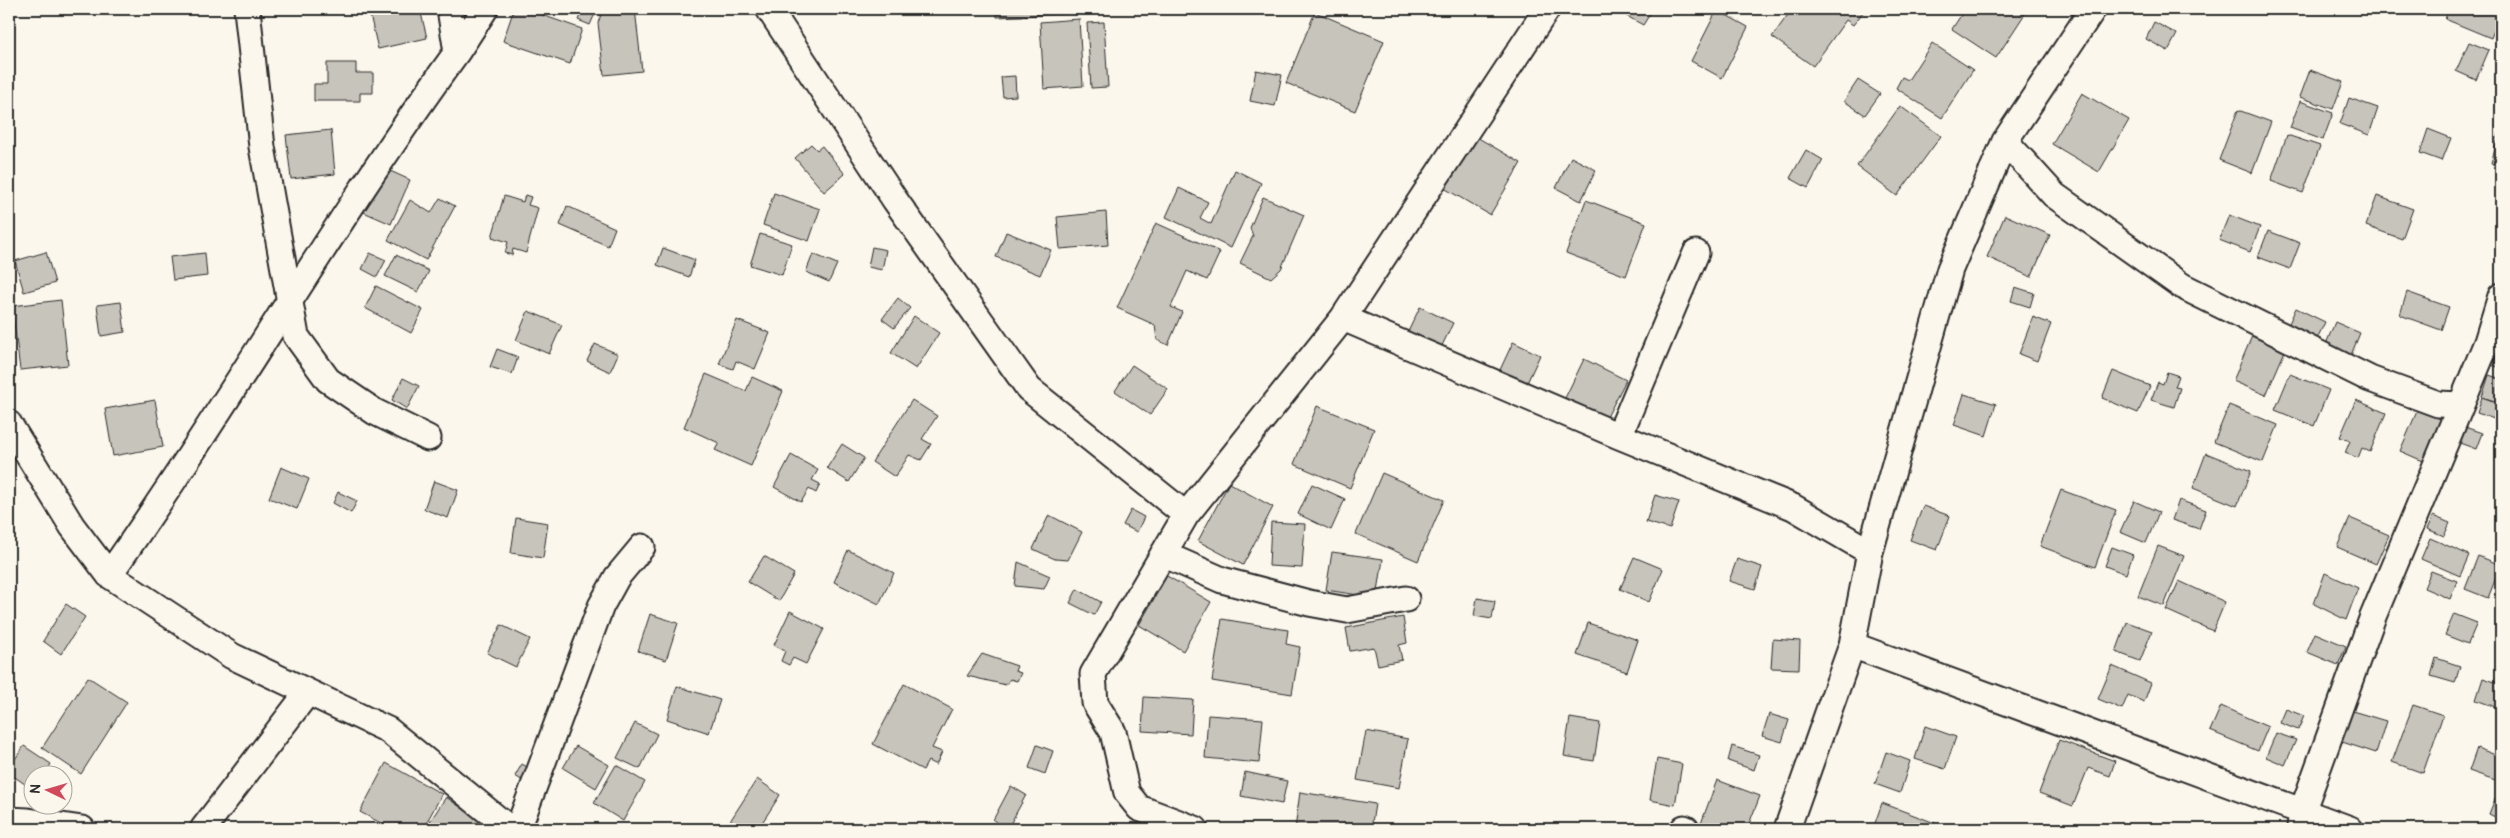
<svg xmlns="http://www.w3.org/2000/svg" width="2510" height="838" viewBox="0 0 2510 838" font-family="Pangolin,sans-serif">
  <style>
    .building { fill: #c7c4bc; stroke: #2b2b2b }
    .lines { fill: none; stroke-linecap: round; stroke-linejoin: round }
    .street-casing { stroke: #2b2b2b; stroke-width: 29 }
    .street { stroke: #fbf7ec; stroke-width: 25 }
  </style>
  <rect width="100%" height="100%" fill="#fbf7ec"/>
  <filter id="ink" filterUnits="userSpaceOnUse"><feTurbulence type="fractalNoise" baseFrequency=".02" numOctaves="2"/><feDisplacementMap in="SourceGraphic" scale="10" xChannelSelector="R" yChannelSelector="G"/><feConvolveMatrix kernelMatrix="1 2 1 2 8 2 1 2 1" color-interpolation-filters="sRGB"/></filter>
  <g filter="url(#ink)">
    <path class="building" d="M 398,9 L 420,9 L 427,38 L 378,49 L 370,15 Z
      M 514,9 L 525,9 L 582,29 L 570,64 L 503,41 Z
      M 583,9 L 597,9 L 590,25 L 578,20 Z
      M 603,9 L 635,9 L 642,71 L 604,75 L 598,23 Z
      M 996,9 L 1064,9 L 1064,14 L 997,17 Z
      M 1614,9 L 1653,9 L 1643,25 Z
      M 1792,9 L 1861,9 L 1864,11 L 1853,25 L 1846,20 L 1813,66 L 1772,37 Z
      M 1965,9 L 2028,9 L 1996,58 L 1952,29 Z
      M 2449,9 L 2501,9 L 2501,13 L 2491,38 L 2445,19 Z
      M 1717,10 L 1748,27 L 1722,78 L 1691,61 Z
      M 1315,12 L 1384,41 L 1355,111 L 1286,83 Z
      M 1079,19 L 1083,86 L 1044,89 L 1040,22 Z
      M 1104,22 L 1108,87 L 1091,88 L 1087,23 Z
      M 2154,22 L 2177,34 L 2168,51 L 2146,39 Z
      M 2469,42 L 2489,50 L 2476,80 L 2456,71 Z
      M 1932,43 L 1973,70 L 1942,118 L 1896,88 L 1902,77 L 1908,80 Z
      M 327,63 L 356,63 L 356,73 L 373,73 L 373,93 L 360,93 L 360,101 L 314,101 L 314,84 L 327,84 Z
      M 1256,70 L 1282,75 L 1275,106 L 1250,101 Z
      M 2310,70 L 2343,82 L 2333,109 L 2300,97 Z
      M 1015,76 L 1016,96 L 1003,97 L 1001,77 Z
      M 1858,80 L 1880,94 L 1865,115 L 1844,101 Z
      M 2082,93 L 2129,120 L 2099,172 L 2052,144 Z
      M 2349,98 L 2378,108 L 2369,135 L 2340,124 Z
      M 2300,101 L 2333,113 L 2323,140 L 2290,128 Z
      M 1900,106 L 1941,136 L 1897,196 L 1857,166 Z
      M 2238,110 L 2271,122 L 2252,173 L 2219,160 Z
      M 2501,128 L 2501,166 L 2491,163 Z
      M 2428,129 L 2451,138 L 2442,161 L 2420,153 Z
      M 331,130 L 335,174 L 291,179 L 286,135 Z
      M 2287,135 L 2320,146 L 2303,193 L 2271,181 Z
      M 1475,136 L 1521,163 L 1490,215 L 1444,188 Z
      M 811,144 L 817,150 L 822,146 L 845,174 L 824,192 L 795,158 Z
      M 1806,150 L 1823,160 L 1808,188 L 1790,178 Z
      M 1571,157 L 1596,170 L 1581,201 L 1556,188 Z
      M 388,170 L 410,180 L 391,224 L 359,210 Z
      M 1235,170 L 1261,183 L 1231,248 L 1166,217 L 1179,188 L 1208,202 L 1200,218 L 1211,224 Z
      M 774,193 L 820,209 L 809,241 L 763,225 Z
      M 525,195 L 531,197 L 528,205 L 538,208 L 526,253 L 513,249 L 512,255 L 505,253 L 508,242 L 492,237 L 504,196 L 523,202 Z
      M 2377,196 L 2413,209 L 2402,239 L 2366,226 Z
      M 1263,197 L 1304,215 L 1281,269 L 1271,278 L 1240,263 L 1253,236 L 1250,228 Z
      M 440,198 L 455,206 L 426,260 L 388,240 L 410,200 L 431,213 Z
      M 1586,200 L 1646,223 L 1626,276 L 1566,253 Z
      M 567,206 L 615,228 L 608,246 L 560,225 Z
      M 1106,212 L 1108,245 L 1060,249 L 1057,217 Z
      M 2005,215 L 2050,235 L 2031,277 L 1987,257 Z
      M 2229,215 L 2260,227 L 2250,252 L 2219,240 Z
      M 1156,223 L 1220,252 L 1207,280 L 1187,271 L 1171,307 L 1182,312 L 1168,345 L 1157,340 L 1155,325 L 1117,308 Z
      M 2268,231 L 2300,243 L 2290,269 L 2258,257 Z
      M 1006,232 L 1051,250 L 1040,275 L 996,257 Z
      M 760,234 L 792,244 L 782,275 L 750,265 Z
      M 872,247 L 886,250 L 882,270 L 868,267 Z
      M 663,248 L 695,260 L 689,277 L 657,265 Z
      M 46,252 L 55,283 L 24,292 L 15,261 Z
      M 205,253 L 207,276 L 173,280 L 170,257 Z
      M 370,253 L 386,260 L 377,277 L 362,269 Z
      M 813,254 L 837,264 L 829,282 L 806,272 Z
      M 396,255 L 429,271 L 418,292 L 385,276 Z
      M 376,286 L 423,310 L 411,333 L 365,308 Z
      M 2015,287 L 2034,293 L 2030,307 L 2011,301 Z
      M 2407,292 L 2449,307 L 2441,330 L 2400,315 Z
      M 898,298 L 910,308 L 894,328 L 882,319 Z
      M 61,300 L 68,365 L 20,370 L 12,306 Z
      M 121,302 L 125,332 L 101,336 L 97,305 Z
      M 1420,307 L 1453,323 L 1437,356 L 1404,340 Z
      M 2296,308 L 2325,322 L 2315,343 L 2286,330 Z
      M 528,311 L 562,325 L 549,354 L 516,340 Z
      M 914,316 L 939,333 L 916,369 L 891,353 Z
      M 2033,317 L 2051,324 L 2037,361 L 2019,354 Z
      M 737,320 L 770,333 L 755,369 L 736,361 L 733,369 L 719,364 Z
      M 2335,322 L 2360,333 L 2349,360 L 2324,349 Z
      M 2252,336 L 2285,351 L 2266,395 L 2233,381 Z
      M 2496,339 L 2501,341 L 2501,368 L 2488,364 Z
      M 1513,342 L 1540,355 L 1526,385 L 1499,372 Z
      M 595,344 L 618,354 L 610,372 L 587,361 Z
      M 497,349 L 518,357 L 512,374 L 490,367 Z
      M 1584,359 L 1626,380 L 1606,419 L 1565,398 Z
      M 1132,365 L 1168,389 L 1150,415 L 1115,391 Z
      M 2113,371 L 2150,386 L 2138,413 L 2102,398 Z
      M 2167,372 L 2179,376 L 2175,387 L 2180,388 L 2174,407 L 2151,400 L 2158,382 L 2163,384 Z
      M 706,374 L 746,391 L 752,377 L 783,391 L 751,466 L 715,450 L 719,443 L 684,427 Z
      M 2290,374 L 2329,390 L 2314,426 L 2275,410 Z
      M 2489,375 L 2501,379 L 2501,403 L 2482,397 Z
      M 403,378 L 419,386 L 407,409 L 392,400 Z
      M 1964,394 L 1996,404 L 1986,436 L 1954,425 Z
      M 2482,397 L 2501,404 L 2500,421 L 2477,413 Z
      M 155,400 L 163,447 L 113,456 L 105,409 Z
      M 912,400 L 937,416 L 922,439 L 931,444 L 921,460 L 909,455 L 895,477 L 872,462 Z
      M 2356,400 L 2386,413 L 2370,452 L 2362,448 L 2358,458 L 2345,453 L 2350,441 L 2340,437 Z
      M 2229,405 L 2278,425 L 2263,462 L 2214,442 Z
      M 1317,406 L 1374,429 L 1350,488 L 1294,464 Z
      M 2418,409 L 2441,419 L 2423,461 L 2400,451 Z
      M 2462,426 L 2482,433 L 2476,449 L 2457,442 Z
      M 842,444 L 864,458 L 849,482 L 827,468 Z
      M 2206,453 L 2251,471 L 2237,506 L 2193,488 Z
      M 791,455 L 818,470 L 812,480 L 820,484 L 816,493 L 809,489 L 801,502 L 774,487 Z
      M 281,467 L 309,479 L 297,509 L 269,498 Z
      M 1382,473 L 1444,500 L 1418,561 L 1356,534 Z
      M 434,481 L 458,490 L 448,518 L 424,509 Z
      M 1229,483 L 1273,507 L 1243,565 L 1198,541 Z
      M 1312,484 L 1345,499 L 1331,530 L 1298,514 Z
      M 2061,490 L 2116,510 L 2095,567 L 2040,546 Z
      M 338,492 L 357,501 L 351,513 L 333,503 Z
      M 1655,495 L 1679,502 L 1670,529 L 1646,522 Z
      M 2179,500 L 2206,510 L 2199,529 L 2172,520 Z
      M 2134,501 L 2159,512 L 2146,543 L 2120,532 Z
      M 1923,506 L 1950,516 L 1937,550 L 1910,540 Z
      M 1131,510 L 1144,517 L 1137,532 L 1123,525 Z
      M 1049,515 L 1082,532 L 1068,560 L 1055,559 L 1033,549 Z
      M 2433,516 L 2450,523 L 2444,536 L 2427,529 Z
      M 516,518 L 548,523 L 543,558 L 511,553 Z
      M 2350,518 L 2389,535 L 2376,564 L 2337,547 Z
      M 1271,522 L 1305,524 L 1302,568 L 1269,566 Z
      M 2430,538 L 2469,555 L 2460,576 L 2421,559 Z
      M 2158,546 L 2184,556 L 2164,606 L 2138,596 Z
      M 2112,547 L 2133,555 L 2126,574 L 2105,566 Z
      M 848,550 L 894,573 L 879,604 L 834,582 Z
      M 1332,552 L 1383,559 L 1377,598 L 1326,590 Z
      M 764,556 L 794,574 L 779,601 L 748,582 Z
      M 2478,556 L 2501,565 L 2488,598 L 2465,589 Z
      M 1634,557 L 1663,569 L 1649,602 L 1620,589 Z
      M 1737,559 L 1762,567 L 1755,589 L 1729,581 Z
      M 1018,562 L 1050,576 L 1044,589 L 1015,586 Z
      M 2431,571 L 2457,581 L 2450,599 L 2424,588 Z
      M 2325,573 L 2358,588 L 2346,620 L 2314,604 Z
      M 1167,576 L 1211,602 L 1183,651 L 1139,625 Z
      M 2179,581 L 2225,602 L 2213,631 L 2166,610 Z
      M 1077,589 L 1101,602 L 1094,615 L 1070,603 Z
      M 1477,598 L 1495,601 L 1492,619 L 1474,616 Z
      M 66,604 L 85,617 L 61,654 L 43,641 Z
      M 790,611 L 824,629 L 806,664 L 793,658 L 789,665 L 781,661 L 785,651 L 774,645 Z
      M 650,614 L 678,623 L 666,660 L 638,651 Z
      M 2454,614 L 2477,623 L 2468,644 L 2445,635 Z
      M 1403,617 L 1407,643 L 1399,645 L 1402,660 L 1378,665 L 1374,647 L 1350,651 L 1346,628 Z
      M 1222,619 L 1288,630 L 1286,644 L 1300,647 L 1292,694 L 1212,681 Z
      M 2127,622 L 2152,631 L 2140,661 L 2116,652 Z
      M 1588,623 L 1638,640 L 1627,672 L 1577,655 Z
      M 501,625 L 530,639 L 516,667 L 487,653 Z
      M 2315,633 L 2346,646 L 2338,665 L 2307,652 Z
      M 1773,639 L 1800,641 L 1799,669 L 1771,668 Z
      M 982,654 L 1017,666 L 1015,671 L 1021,673 L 1017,681 L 1010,679 L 1006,685 L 967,676 Z
      M 2436,658 L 2460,666 L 2455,683 L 2431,676 Z
      M 2112,666 L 2151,683 L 2144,702 L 2128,695 L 2122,709 L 2098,699 Z
      M 88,677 L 127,702 L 81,774 L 42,748 Z
      M 2483,678 L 2501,684 L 2501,709 L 2476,700 Z
      M 904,684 L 952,709 L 932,748 L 942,752 L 936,765 L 928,761 L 923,770 L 873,744 Z
      M 677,686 L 720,700 L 709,733 L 667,719 Z
      M 1144,697 L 1193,700 L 1191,734 L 1142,731 Z
      M 2413,705 L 2443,715 L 2423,773 L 2392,762 Z
      M 2221,706 L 2268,727 L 2258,751 L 2210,731 Z
      M 2286,709 L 2304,716 L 2298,730 L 2280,723 Z
      M 2349,710 L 2386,721 L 2376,753 L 2339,741 Z
      M 1769,714 L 1789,720 L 1782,742 L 1762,736 Z
      M 1208,715 L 1263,719 L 1259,763 L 1205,758 Z
      M 1570,718 L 1600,723 L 1594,761 L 1564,756 Z
      M 635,723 L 657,734 L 640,769 L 617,758 Z
      M 1925,726 L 1956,737 L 1945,769 L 1915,759 Z
      M 1366,731 L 1408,739 L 1399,788 L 1357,780 Z
      M 2276,733 L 2296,740 L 2285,765 L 2266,757 Z
      M 2059,740 L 2115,761 L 2110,776 L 2088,768 L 2073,806 L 2039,793 Z
      M 1037,745 L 1053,751 L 1045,774 L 1029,768 Z
      M 24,746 L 51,764 L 44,776 L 32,776 L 32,789 L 9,773 L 9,768 Z
      M 576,746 L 609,765 L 596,788 L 563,768 Z
      M 1732,746 L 1759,755 L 1754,770 L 1728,761 Z
      M 2477,748 L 2501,757 L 2501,782 L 2469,771 Z
      M 1886,752 L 1910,761 L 1900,793 L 1875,784 Z
      M 1657,759 L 1682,764 L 1675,805 L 1650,800 Z
      M 386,763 L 442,794 L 423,829 L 392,829 L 360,812 Z
      M 522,764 L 536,772 L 528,784 L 515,776 Z
      M 616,765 L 645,782 L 623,821 L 594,803 Z
      M 1245,772 L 1287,781 L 1282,804 L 1241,796 Z
      M 757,779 L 780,795 L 758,829 L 725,829 Z
      M 1717,780 L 1760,796 L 1747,829 L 1699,829 Z
      M 1011,786 L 1026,795 L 1008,828 L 993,820 Z
      M 1300,792 L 1375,804 L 1371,829 L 1295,829 Z
      M 446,797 L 486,825 L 483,829 L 425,829 Z
      M 2495,799 L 2501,802 L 2501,820 L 2489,814 Z
      M 1882,803 L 1935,823 L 1932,829 L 1873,829 Z"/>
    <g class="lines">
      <g class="street-casing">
        <path id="street" d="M 247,9 L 262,147 L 296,336 L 328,380 L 375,412 L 428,438
          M 769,9 L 895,200 L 1029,389 L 1186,515
          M 457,52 L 485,9
          M 2005,141 L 2054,195 L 2182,286 L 2370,379 L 2438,404 L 2461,405 L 2487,342 L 2501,296
          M 1343,318 L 1619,436 L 1793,507 L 1870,552
          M 9,424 L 72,526 L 109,575 L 232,656 L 388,730 L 510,829
          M 1619,436 L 1696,253
          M 1163,554 L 1222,580 L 1309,603 L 1347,610 L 1406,599
          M 109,575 C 230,403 334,221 457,52 L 450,9
          M 1852,645 L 2350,829
          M 9,820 L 28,821 L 82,829
          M 2300,827 L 2302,812 L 2372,619 L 2461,405
          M 1684,828 L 1686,829
          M 203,829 L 308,692
          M 518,829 L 601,606 L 617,577 L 642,547
          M 1195,829 L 1139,808 L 1127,793 L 1113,732 L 1095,703 L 1093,674 L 1186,515 L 1343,318 L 1547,9
          M 1787,829 L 1852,645 L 1870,552 L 1950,269 L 2005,141 L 2093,9"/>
      </g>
      <use href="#street" class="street"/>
    </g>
  </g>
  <rect width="2510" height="838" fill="none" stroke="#fbf7ec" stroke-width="30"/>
  <rect x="15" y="15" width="2480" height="808" fill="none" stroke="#2b2b2b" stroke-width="2" filter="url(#ink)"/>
  <g transform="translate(48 790) rotate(275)"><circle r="24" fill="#fbf7ec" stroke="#a8a59f"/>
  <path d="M0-4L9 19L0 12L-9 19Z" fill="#d1495b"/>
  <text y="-8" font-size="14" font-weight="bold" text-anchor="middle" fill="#2b2b2b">N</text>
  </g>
</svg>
